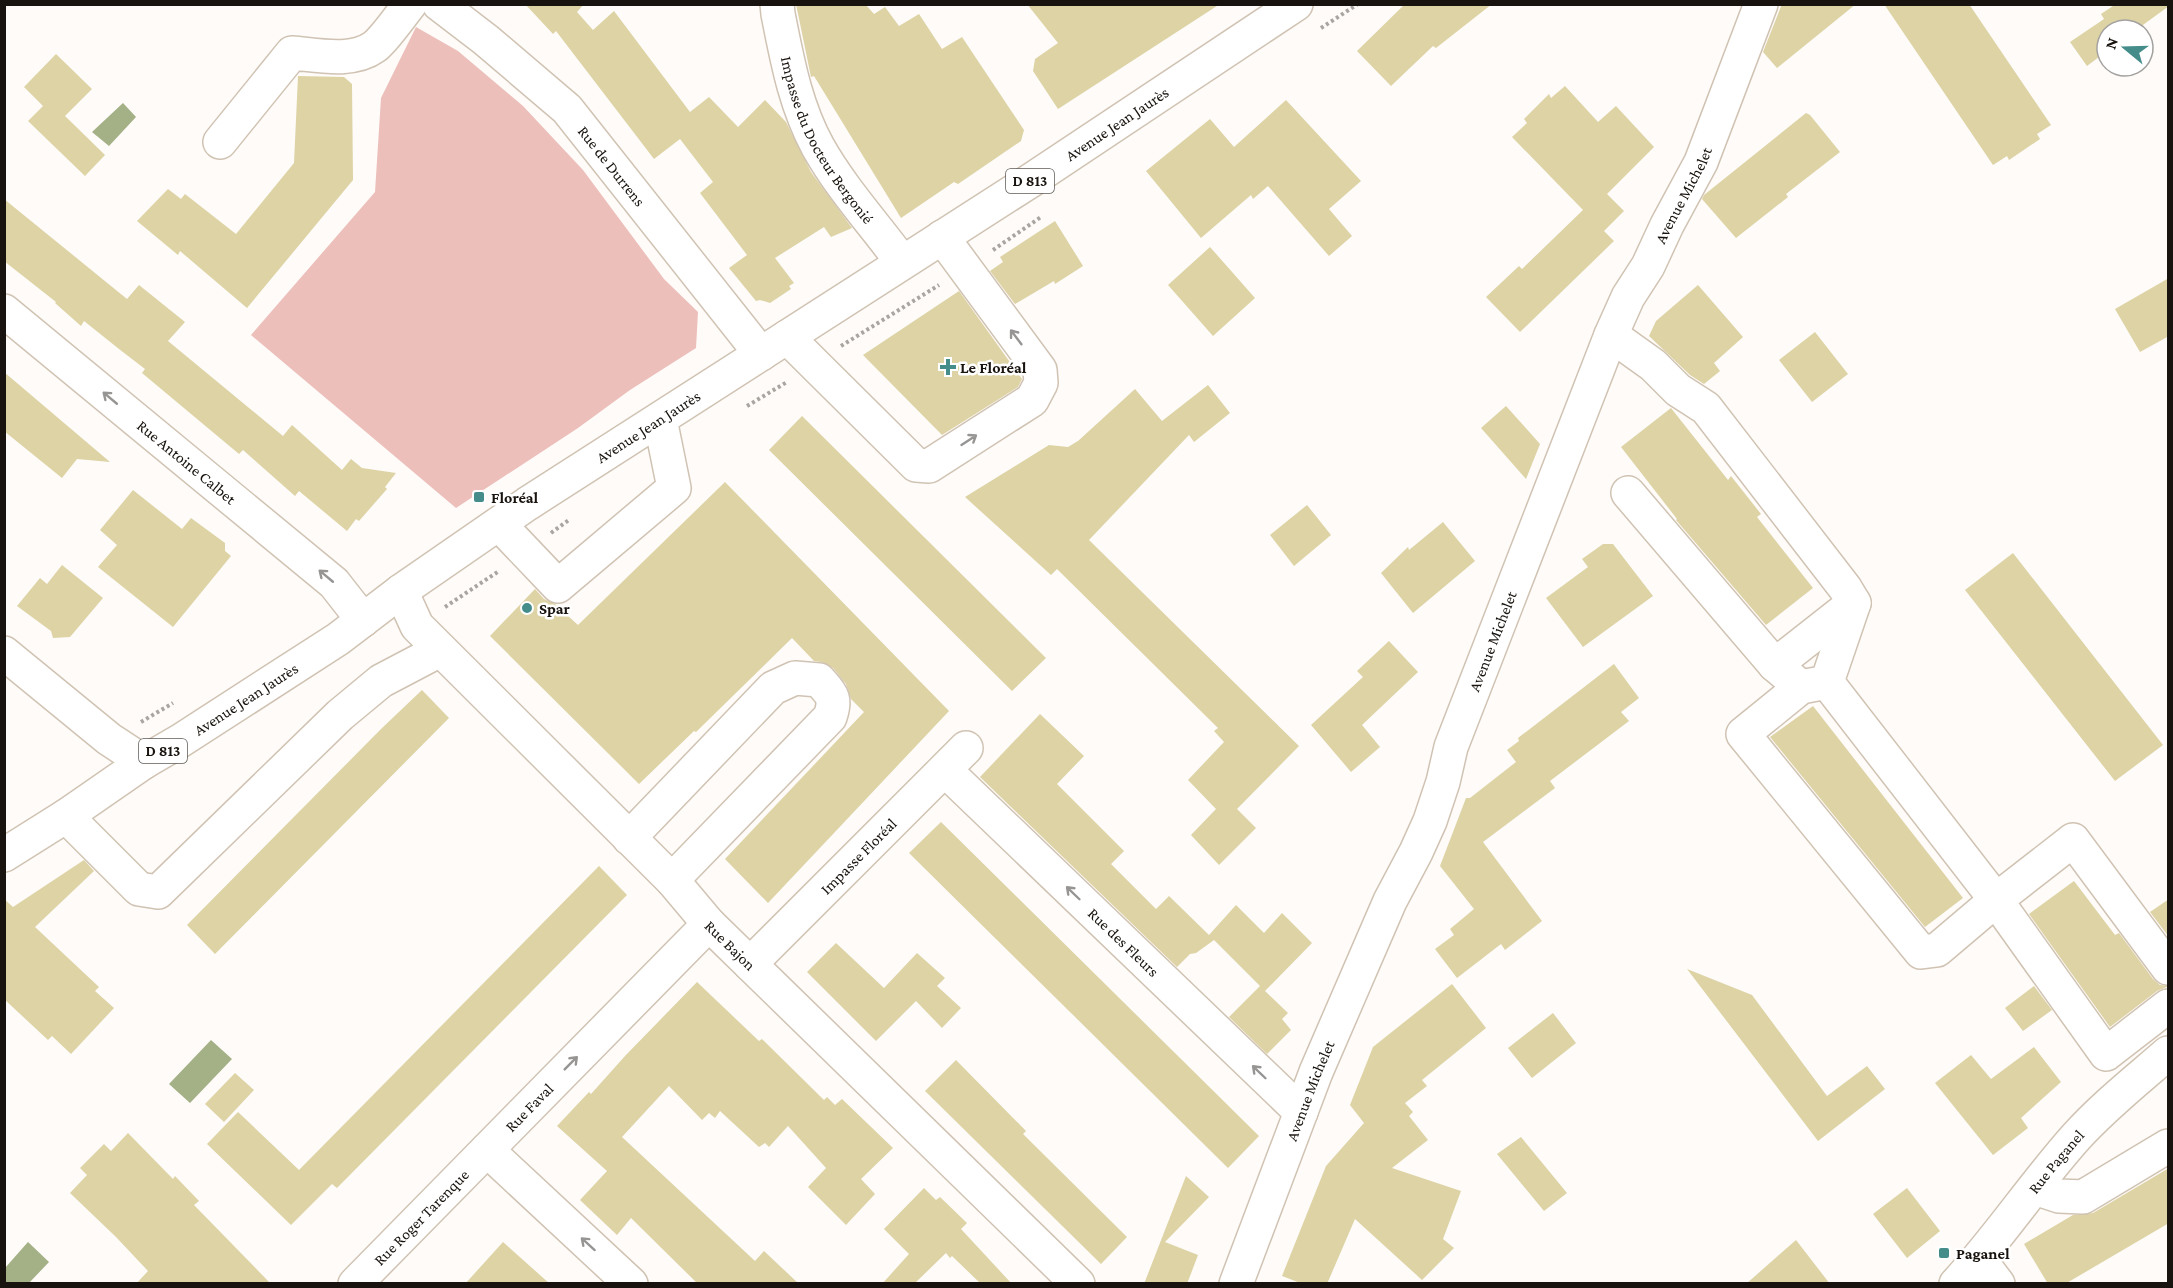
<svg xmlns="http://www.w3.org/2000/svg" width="2173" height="1288" viewBox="0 0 2173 1288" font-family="'Crimson Pro',serif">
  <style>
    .green { fill: #ecbfbb }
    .water { fill: #a4b085 }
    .building { fill: #ddd3a5 }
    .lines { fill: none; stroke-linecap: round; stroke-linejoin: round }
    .minor-casing { stroke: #d0c3b3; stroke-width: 36 }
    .major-casing { stroke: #d0c3b3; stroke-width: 36 }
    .path { stroke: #a9a5a1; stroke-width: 4; stroke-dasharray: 3 3; stroke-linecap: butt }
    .minor { stroke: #fff; stroke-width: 33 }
    .major { stroke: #fff; stroke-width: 33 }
    .oneway { stroke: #979593 }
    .poi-dot { fill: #458d8b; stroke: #fff; stroke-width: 2 }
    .labels { text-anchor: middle; stroke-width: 5; stroke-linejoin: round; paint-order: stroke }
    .shield { fill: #fff; stroke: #5d5a56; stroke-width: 1.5 }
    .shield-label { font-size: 15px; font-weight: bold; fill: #18130e }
    .street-label { font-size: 16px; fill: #18130e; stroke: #fff }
    .poi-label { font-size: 16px; font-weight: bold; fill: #18130e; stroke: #fff; text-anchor: start }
  </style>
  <rect width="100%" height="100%" fill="#fefbf8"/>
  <path class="green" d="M 416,27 L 458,51 L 523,106 L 583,170 L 664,279 L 698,312 L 696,348 L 630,390 L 578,428 L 456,508 L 251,335 L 375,192 L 381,98 Z"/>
  <path class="water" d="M 123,103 L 136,117 L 109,146 L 92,132 Z
    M 211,1040 L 232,1059 L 190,1103 L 169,1084 Z
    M 28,1242 L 49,1262 L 29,1283 L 5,1283 L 5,1268 Z"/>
  <path class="building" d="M 525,4 L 584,4 L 577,12 L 593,30 L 614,11 L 690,112 L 709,97 L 738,127 L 765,100 L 786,122 L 811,172 L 852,228 L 831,237 L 824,227 L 775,258 L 794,283 L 789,286 L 791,289 L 770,303 L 760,300 L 756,301 L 729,268 L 747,255 L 700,193 L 713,182 L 680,139 L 654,159 L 556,31 L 553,34 Z
    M 796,4 L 865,4 L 874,14 L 885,7 L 899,26 L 919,14 L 942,49 L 962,37 L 1024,130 L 1021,141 L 958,184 L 954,182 L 901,218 L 814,76 L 811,77 Z
    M 1027,4 L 1220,4 L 1058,109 L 1033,71 L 1035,59 L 1058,43 Z
    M 1405,4 L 1492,4 L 1436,48 L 1433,46 L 1391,86 L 1357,51 Z
    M 1782,4 L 1856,4 L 1777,68 L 1763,52 Z
    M 1884,4 L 1969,4 L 2051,125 L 2037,134 L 2040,139 L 2009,160 L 2007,156 L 1993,165 Z
    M 2116,4 L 2169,4 L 2169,6 L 2136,30 L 2107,30 L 2107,51 L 2087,66 L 2070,42 L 2104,19 L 2101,14 Z
    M 56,54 L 92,89 L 65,116 L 105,155 L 85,176 L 28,121 L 43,106 L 24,87 Z
    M 298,76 L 344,77 L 352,84 L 353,180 L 247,308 L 180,251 L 178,255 L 137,221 L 168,189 L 181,199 L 185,194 L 236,234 L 294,163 Z
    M 1565,86 L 1598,122 L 1616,106 L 1654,147 L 1607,194 L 1624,211 L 1604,231 L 1614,241 L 1520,332 L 1486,297 L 1519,266 L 1522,269 L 1583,210 L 1512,137 L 1527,123 L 1524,119 L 1549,94 L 1551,98 Z
    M 1286,100 L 1361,181 L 1329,209 L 1352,236 L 1329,256 L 1268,186 L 1253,199 L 1251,195 L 1201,238 L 1146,171 L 1210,119 L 1234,147 Z
    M 1806,113 L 1810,115 L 1840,152 L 1786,194 L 1788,197 L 1736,238 L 1702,199 L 1704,195 Z
    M 4,199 L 127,299 L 139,285 L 185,322 L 168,341 L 283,436 L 292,425 L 342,470 L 351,459 L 362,468 L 396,473 L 385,487 L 387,489 L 359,521 L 356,519 L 347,531 L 299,491 L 295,496 L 243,450 L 239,454 L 142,373 L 145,369 L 119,349 L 84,321 L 81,326 L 55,303 L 56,302 L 4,261 Z
    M 1055,221 L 1083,266 L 1055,284 L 1054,281 L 1015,304 L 990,271 L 1003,262 L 1000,257 Z
    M 1210,247 L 1255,298 L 1213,336 L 1168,285 Z
    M 2169,278 L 2169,336 L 2140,352 L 2115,309 Z
    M 1698,285 L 1743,337 L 1714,363 L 1720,371 L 1704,384 L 1690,375 L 1649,336 L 1656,321 Z
    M 959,291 L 1022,379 L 1018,387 L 942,435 L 863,355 Z
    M 1815,332 L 1848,374 L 1812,402 L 1779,360 Z
    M 4,372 L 110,462 L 77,459 L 62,478 L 4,431 Z
    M 1208,385 L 1230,413 L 1194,442 L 1189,435 L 1089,540 L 1299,746 L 1237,809 L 1256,828 L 1219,865 L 1191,835 L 1216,809 L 1188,780 L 1224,742 L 1214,731 L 1218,728 L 1057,569 L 1051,575 L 965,497 L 1049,445 L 1068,447 L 1078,441 L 1135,389 L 1162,421 Z
    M 1506,406 L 1540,444 L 1526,479 L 1481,428 Z
    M 1671,408 L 1728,480 L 1731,476 L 1761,514 L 1757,517 L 1813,588 L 1766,625 L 1676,520 L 1677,519 L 1621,447 Z
    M 802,416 L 1046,658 L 1012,691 L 769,450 Z
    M 725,482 L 949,711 L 768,903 L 725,859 L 864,712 L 851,699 L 846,684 L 833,668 L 821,662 L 814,661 L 792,638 L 696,732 L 694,731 L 639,784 L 490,636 L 535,589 L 544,599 L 555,604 L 578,625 Z
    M 133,490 L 182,529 L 191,518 L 225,543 L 225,551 L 231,556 L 173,627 L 98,567 L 117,545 L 100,530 Z
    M 1307,505 L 1331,535 L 1294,566 L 1270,535 Z
    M 1443,522 L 1475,561 L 1413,613 L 1381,573 L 1408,547 L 1409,550 Z
    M 1603,544 L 1613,544 L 1653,596 L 1583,647 L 1546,598 L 1588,567 L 1582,559 Z
    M 2013,553 L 2163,745 L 2115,781 L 1965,590 Z
    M 62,565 L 103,598 L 70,637 L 53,638 L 51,631 L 17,606 L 40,578 L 47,584 Z
    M 1389,641 L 1418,672 L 1362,725 L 1380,747 L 1351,772 L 1311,725 L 1363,677 L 1357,671 Z
    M 1614,664 L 1639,698 L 1621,712 L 1629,721 L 1550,781 L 1555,788 L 1483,842 L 1542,921 L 1505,950 L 1501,944 L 1457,978 L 1435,949 L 1454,935 L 1450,929 L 1474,909 L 1440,866 L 1466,798 L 1470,798 L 1516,762 L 1507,750 L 1519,741 L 1518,738 Z
    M 422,690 L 449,718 L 215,954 L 187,925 L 381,729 Z
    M 1813,706 L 1963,898 L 1925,927 L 1770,737 Z
    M 1040,714 L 1084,756 L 1057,784 L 1124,851 L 1111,864 L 1156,909 L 1169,896 L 1209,935 L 1236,905 L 1264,933 L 1282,913 L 1312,943 L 1265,991 L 1288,1013 L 1282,1019 L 1291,1030 L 1267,1054 L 1229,1017 L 1260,986 L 1214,940 L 1196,953 L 1190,954 L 1177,967 L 980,777 Z
    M 941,822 L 1259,1136 L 1228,1168 L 909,853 Z
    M 84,860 L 94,871 L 35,927 L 99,987 L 95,991 L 114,1008 L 71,1054 L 52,1036 L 48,1040 L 4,999 L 4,899 L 13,907 Z
    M 599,866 L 627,895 L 337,1188 L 332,1184 L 291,1225 L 207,1144 L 238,1112 L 299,1170 Z
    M 2074,881 L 2115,935 L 2119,933 L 2153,979 L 2160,985 L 2169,986 L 2157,991 L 2110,1027 L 2029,914 Z
    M 2169,899 L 2169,937 L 2150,912 Z
    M 836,943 L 884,988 L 917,953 L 945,978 L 937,986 L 961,1008 L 942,1028 L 916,1001 L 876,1041 L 807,972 Z
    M 1687,969 L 1752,995 L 1827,1096 L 1867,1066 L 1885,1089 L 1818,1141 Z
    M 697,982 L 759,1041 L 762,1039 L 824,1100 L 827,1097 L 835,1105 L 842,1099 L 893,1148 L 861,1179 L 875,1194 L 846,1225 L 808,1187 L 826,1168 L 788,1126 L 769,1147 L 765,1143 L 759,1147 L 720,1111 L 715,1118 L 709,1113 L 702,1120 L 669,1086 L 622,1137 L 755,1261 L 764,1251 L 799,1284 L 698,1284 L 631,1218 L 617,1235 L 580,1200 L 607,1171 L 557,1126 L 589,1092 L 591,1094 L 625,1056 Z
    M 1452,984 L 1486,1028 L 1422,1080 L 1427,1086 L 1405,1103 L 1413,1112 L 1409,1116 L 1428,1140 L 1392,1168 L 1461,1191 L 1443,1239 L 1454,1248 L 1422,1280 L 1355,1219 L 1327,1284 L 1303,1284 L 1282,1276 L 1326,1166 L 1364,1123 L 1350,1105 L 1373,1047 Z
    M 2034,986 L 2052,1010 L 2023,1031 L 2005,1008 Z
    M 1553,1013 L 1576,1043 L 1532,1078 L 1508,1048 Z
    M 2034,1047 L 2061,1082 L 2021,1118 L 2028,1128 L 1993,1155 L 1935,1083 L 1971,1055 L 1991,1079 Z
    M 956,1060 L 1026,1131 L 1023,1134 L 1127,1237 L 1101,1264 L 925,1091 Z
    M 235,1073 L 254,1090 L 224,1122 L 205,1104 Z
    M 128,1133 L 173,1179 L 175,1176 L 199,1201 L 194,1205 L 271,1284 L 136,1284 L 148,1271 L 116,1237 L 70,1193 L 87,1175 L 80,1168 L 104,1144 L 111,1151 Z
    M 1521,1137 L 1567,1193 L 1544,1211 L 1497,1154 Z
    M 2169,1168 L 2169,1223 L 2065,1284 L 2048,1284 L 2024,1244 L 2073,1215 L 2093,1213 Z
    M 1186,1176 L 1209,1197 L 1165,1242 L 1198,1255 L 1187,1284 L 1144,1284 Z
    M 924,1188 L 936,1200 L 940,1197 L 967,1223 L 961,1229 L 1012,1284 L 981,1284 L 952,1256 L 950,1258 L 946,1253 L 914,1284 L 882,1284 L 909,1254 L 884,1229 Z
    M 1907,1188 L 1940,1231 L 1907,1258 L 1873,1214 Z
    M 1796,1240 L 1830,1284 L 1746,1284 Z
    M 503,1242 L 550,1284 L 465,1284 Z"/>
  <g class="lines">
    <g class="minor-casing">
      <g id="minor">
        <path id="s1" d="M 439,4 L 486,40 L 567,109 L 761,354"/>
        <path id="s2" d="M 777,4 L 778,14 C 787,59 795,105 818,147 C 841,188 874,224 902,262"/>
        <path d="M 220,142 L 292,53 C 317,55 352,63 374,47 C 384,40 401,15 410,4"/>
        <path id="s3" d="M 4,311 L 334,583 L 363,620"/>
        <path d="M 1611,335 L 1653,365 L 1678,390 L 1706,408 L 1845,588 L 1854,603 L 1775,665 L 1801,687"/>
        <path d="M 787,337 L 916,465 L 929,466 L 1032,400 L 1041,383 L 1040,370 L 942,237"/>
        <path d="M 1628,493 L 1775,665"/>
        <path d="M 499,524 L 558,586 L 674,488 L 660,419"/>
        <path id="s4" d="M 401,591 L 417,626 L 672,880 L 709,924 L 1078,1284"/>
        <path d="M 4,653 L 109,739 L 144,762"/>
        <path d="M 1827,682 L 1996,900 L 1937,950 L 1921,952 L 1743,734 L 1801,687 L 1827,682 L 1854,603"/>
        <path id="s5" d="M 945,770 L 1301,1112"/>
        <path d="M 66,816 L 139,889 L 158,892 L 340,715 L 381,681 L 440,650"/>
        <path d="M 629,838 L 773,688 L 795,678 L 819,680 C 831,694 837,697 830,717 L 672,880"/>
        <path id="s6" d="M 750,964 L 966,748"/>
        <path d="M 2168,968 L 2073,840 L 1996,900 L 2106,1054 L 2168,1006"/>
        <path d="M 487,1150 L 631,1284"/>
        <path d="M 2035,1188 L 2059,1196 L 2083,1197 L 2168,1146"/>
        <path d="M 1979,1259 L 1998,1284"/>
        <path id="s7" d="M 355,1284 L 709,924"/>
        <path id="s8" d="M 1236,1284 L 1316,1072 L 1390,901 L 1416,852 L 1430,821 L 1443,782 L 1451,747 L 1611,335 L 1628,297 L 1648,266 L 1667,225 L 1701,162 L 1761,4"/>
        <path id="s9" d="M 1956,1284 C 1999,1237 2034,1184 2076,1137 C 2104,1106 2137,1080 2168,1053"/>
      </g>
    </g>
    <g class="major-casing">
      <g id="major">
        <path id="s10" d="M 4,855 L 66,816 L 144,762 L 180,741 L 338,639 L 401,591 L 527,504 L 1030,181 L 1296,4"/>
      </g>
    </g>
    <path class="path" d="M 1321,28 L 1358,4
      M 993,250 L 1041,217
      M 841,346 L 939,285
      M 747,406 L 787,382
      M 551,533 L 569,520
      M 445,607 L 499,571
      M 141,722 L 173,703"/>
    <use href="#minor" class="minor"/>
    <use href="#major" class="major"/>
  </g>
  <defs><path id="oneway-shaft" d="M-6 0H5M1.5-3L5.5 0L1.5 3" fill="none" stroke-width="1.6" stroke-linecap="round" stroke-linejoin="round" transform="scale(1.5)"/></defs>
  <g class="oneway">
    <use href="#oneway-shaft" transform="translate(1016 337) rotate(-127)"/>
    <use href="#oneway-shaft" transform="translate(110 398) rotate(-140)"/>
    <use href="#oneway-shaft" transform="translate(969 440) rotate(-33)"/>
    <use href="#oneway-shaft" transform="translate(326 576) rotate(-140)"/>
    <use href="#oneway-shaft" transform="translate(1073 893) rotate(-136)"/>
    <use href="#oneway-shaft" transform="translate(571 1063) rotate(-45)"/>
    <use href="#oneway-shaft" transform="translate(1259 1072) rotate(-136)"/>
    <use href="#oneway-shaft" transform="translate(588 1244) rotate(-138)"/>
  </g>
  <g class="poi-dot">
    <path d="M945 358h6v6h6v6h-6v6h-6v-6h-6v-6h6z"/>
    <rect x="473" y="491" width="12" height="12" rx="3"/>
    <circle cx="527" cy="608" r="6"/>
    <rect x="1938" y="1247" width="12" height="12" rx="3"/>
  </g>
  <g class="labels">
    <g class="shield">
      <rect x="1006" y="169" width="48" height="24" rx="4.5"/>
      <rect x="139" y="739" width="48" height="24" rx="4.5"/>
    </g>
    <g class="shield-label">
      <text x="1030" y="186">D 813</text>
      <text x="163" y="756">D 813</text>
    </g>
    <g class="street-label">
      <text dy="6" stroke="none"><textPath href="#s10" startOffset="1332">Avenue Jean Jaurès</textPath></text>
      <text dy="6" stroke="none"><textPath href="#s2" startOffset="147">Impasse du Docteur Bergonié</textPath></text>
      <text dy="6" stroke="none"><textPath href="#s1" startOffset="238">Rue de Durrens</textPath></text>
      <text dy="6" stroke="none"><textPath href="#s8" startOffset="1179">Avenue Michelet</textPath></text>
      <text dy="6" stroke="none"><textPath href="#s10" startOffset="774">Avenue Jean Jaurès</textPath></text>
      <text dy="6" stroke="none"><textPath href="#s3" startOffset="237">Rue Antoine Calbet</textPath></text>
      <text dy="6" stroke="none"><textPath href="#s8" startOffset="693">Avenue Michelet</textPath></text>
      <text dy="6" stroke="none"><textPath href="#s10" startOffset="288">Avenue Jean Jaurès</textPath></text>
      <text dy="6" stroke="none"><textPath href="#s6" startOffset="153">Impasse Floréal</textPath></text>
      <text dy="6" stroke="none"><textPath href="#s5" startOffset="248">Rue des Fleurs</textPath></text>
      <text dy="6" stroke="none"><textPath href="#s4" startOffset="486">Rue Bajon</textPath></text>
      <text dy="6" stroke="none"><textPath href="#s8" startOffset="207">Avenue Michelet</textPath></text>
      <text dy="6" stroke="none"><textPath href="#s7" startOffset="248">Rue Faval</textPath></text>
      <text dy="6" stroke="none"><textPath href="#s9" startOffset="158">Rue Paganel</textPath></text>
      <text dy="6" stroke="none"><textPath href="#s7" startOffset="94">Rue Roger Tarenque</textPath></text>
    </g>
    <g class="poi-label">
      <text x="960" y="373">Le Floréal</text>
      <text x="491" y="503">Floréal</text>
      <text x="539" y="614">Spar</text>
      <text x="1956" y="1259">Paganel</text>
    </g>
  </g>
  <rect width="2173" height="1288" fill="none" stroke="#18130e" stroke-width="12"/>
  <g transform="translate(2125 48) rotate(289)"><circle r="28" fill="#ffffff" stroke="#a3a19f" stroke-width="1.5"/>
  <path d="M0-4.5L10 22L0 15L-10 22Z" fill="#458d8b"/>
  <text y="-9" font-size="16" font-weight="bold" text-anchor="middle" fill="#18130e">N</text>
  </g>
</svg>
